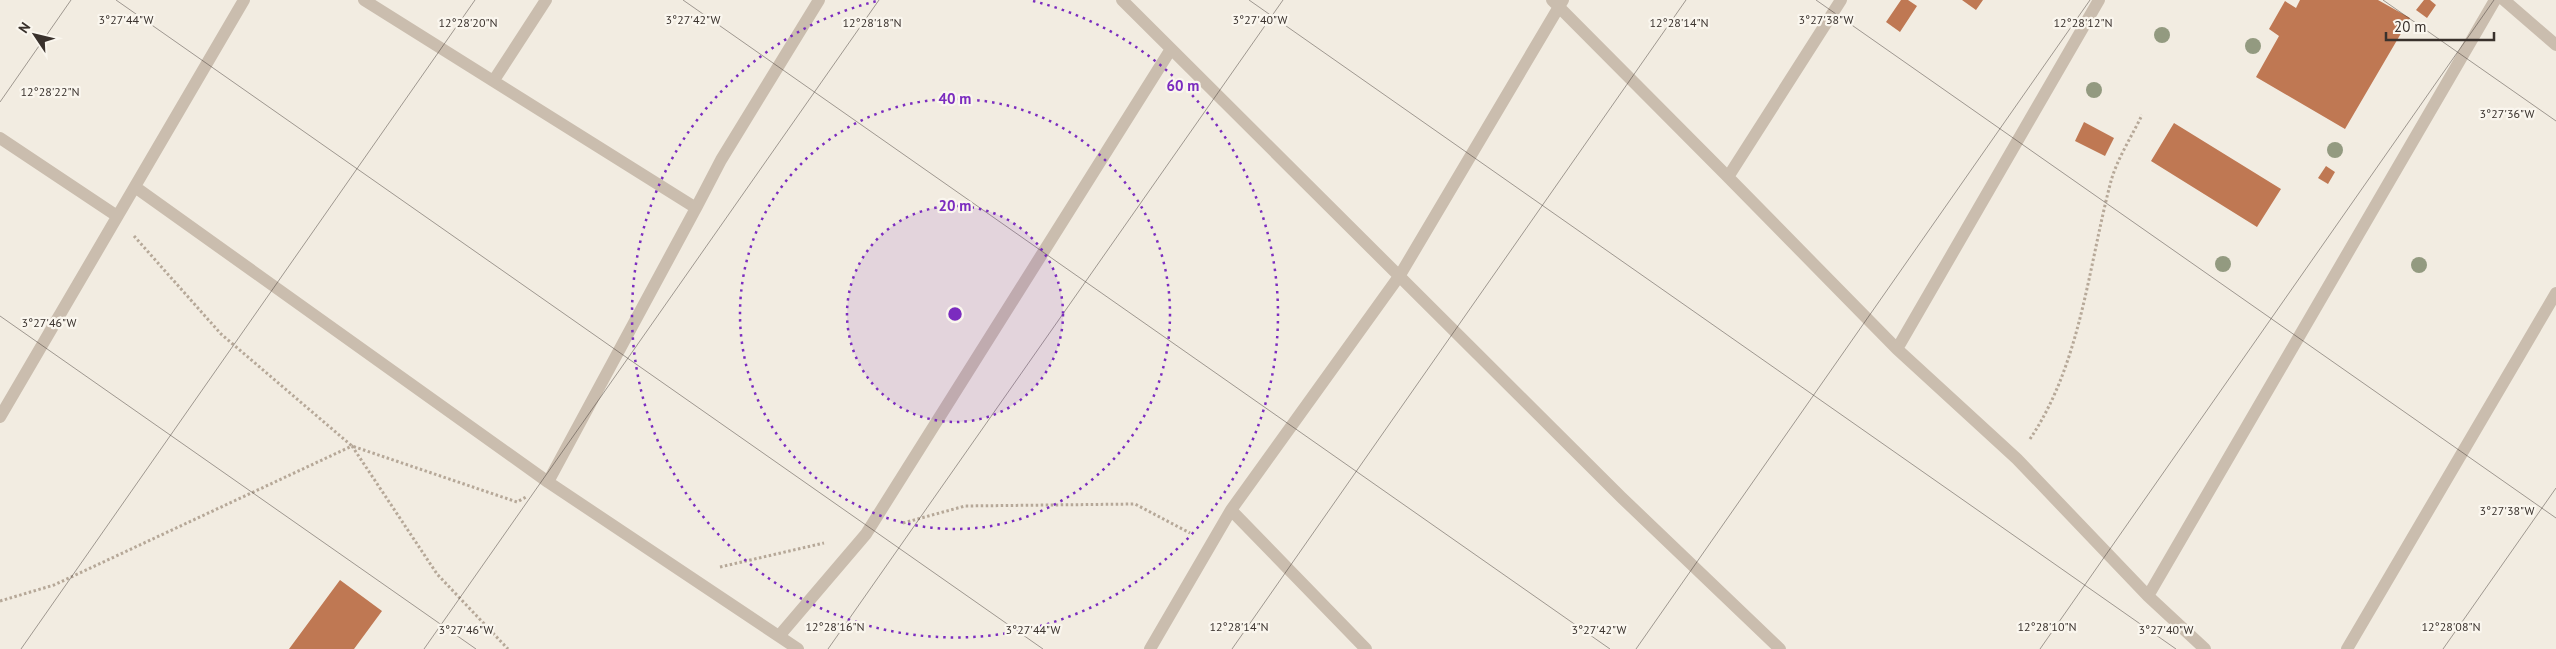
<svg xmlns="http://www.w3.org/2000/svg" width="2556" height="649" viewBox="0 0 2556 649" font-family="'PT Sans',sans-serif">
  <style>
    .building { fill: #bf7853 }
    .lines { fill: none; stroke-linecap: round; stroke-linejoin: round }
    .path { stroke: #b6a898; stroke-width: 3; stroke-dasharray: 2.5 2.5; stroke-linecap: butt }
    .minor { stroke: #cabdae; stroke-width: 12 }
    .tree { fill: #939a80 }
    .ticks { fill: none; stroke: #39312c; stroke-width: 1; stroke-opacity: 0.45 }
    .ring { fill: none; stroke: #7b2cbf; stroke-width: 2.5; stroke-dasharray: 2.5 5 }
    .ticks-label { font-size: 12px; text-anchor: middle; fill: #39312c; stroke: #faf6ee; stroke-width: 4.5; stroke-linejoin: round; paint-order: stroke }
    .centre { fill: #7b2cbf; stroke: #faf6ee; stroke-width: 2.5 }
    .ring-label { font-size: 15px; text-anchor: middle; font-weight: bold; fill: #7b2cbf; stroke: #faf6ee; stroke-width: 4.5; stroke-linejoin: round; paint-order: stroke }
  </style>
  <rect width="100%" height="100%" fill="#f2ece1"/>
  <path class="building" d="M 1901,0 L 1908,0 L 1917,6 L 1900,32 L 1886,22 Z
    M 1962,0 L 1983,0 L 1976,10 Z
    M 2300,0 L 2378,0 L 2410,18 L 2345,129 L 2256,77 L 2279,36 L 2269,29 L 2285,1 L 2296,8 Z
    M 2424,0 L 2430,0 L 2436,5 L 2427,18 L 2416,10 Z
    M 2084,122 L 2114,138 L 2105,156 L 2075,141 Z
    M 2174,123 L 2281,189 L 2257,227 L 2151,161 Z
    M 2326,166 L 2335,172 L 2328,184 L 2318,178 Z
    M 340,580 L 382,611 L 354,649 L 289,649 Z"/>
  <g class="lines">
    <path class="path" d="M 134,236 L 221,334 L 352,446 L 517,502 L 526,497
      M 2030,439 C 2081,363 2088,268 2111,181 C 2117,159 2132,136 2142,115
      M 903,523 L 965,506 L 1135,504 L 1190,533
      M 720,567 L 824,543
      M 0,601 L 54,585 L 352,446 L 437,574 L 508,649"/>
    <path class="minor" d="M 364,0 L 696,208 L 548,482 L 798,649
      M 1122,0 L 1621,497 L 1780,649
      M 1552,0 L 1728,177 L 1841,0
      M 2504,0 L 2556,45
      M 494,80 L 546,0
      M 0,138 L 117,216
      M 1728,177 L 1897,349 L 2017,459 L 2148,596 L 2205,649
      M 135,187 L 548,482
      M 696,208 L 721,160 L 819,0
      M 1897,349 L 2099,0
      M 0,417 L 244,0
      M 1231,510 L 1366,649
      M 2148,596 L 2495,0
      M 779,636 L 866,534 L 1171,49
      M 1150,649 L 1231,510 L 1400,275 L 1563,0
      M 2347,649 L 2556,293"/>
  </g>
  <g class="tree">
    <circle cx="2162" cy="35" r="8"/>
    <circle cx="2253" cy="46" r="8"/>
    <circle cx="2094" cy="90" r="8"/>
    <circle cx="2335" cy="150" r="8"/>
    <circle cx="2223" cy="264" r="8"/>
    <circle cx="2419" cy="265" r="8"/>
  </g>
  <path class="ticks" d="M 116,0 L 1043,649M 683,0 L 1610,649M 1249,0 L 2176,649M 1816,0 L 2556,518M 2383,0 L 2556,121M 0,102 L 71,0M 0,316 L 476,649M 21,649 L 475,0M 424,649 L 879,0M 828,649 L 1283,0M 1232,649 L 1686,0M 1636,649 L 2090,0M 2040,649 L 2494,0M 2443,649 L 2556,488"/>
  <circle cx="955" cy="314" r="108" fill="#7b2cbf" fill-opacity=".12"/>
  <g class="ring">
    <circle cx="955" cy="314" r="108"/>
    <circle cx="955" cy="314" r="215"/>
    <path d="M1033 1A323 323 0 1 1 877 1"/>
  </g>
  <g class="ticks-label">
    <text x="1260" y="24">3°27'40"W</text>
    <text x="1826" y="24">3°27'38"W</text>
    <text x="126" y="24">3°27'44"W</text>
    <text x="693" y="24">3°27'42"W</text>
    <text x="468" y="27">12°28'20"N</text>
    <text x="872" y="27">12°28'18"N</text>
    <text x="1679" y="27">12°28'14"N</text>
    <text x="2083" y="27">12°28'12"N</text>
    <text x="50" y="96">12°28'22"N</text>
    <text x="2507" y="118">3°27'36"W</text>
    <text x="49" y="327">3°27'46"W</text>
    <text x="2507" y="515">3°27'38"W</text>
    <text x="835" y="631">12°28'16"N</text>
    <text x="1239" y="631">12°28'14"N</text>
    <text x="2047" y="631">12°28'10"N</text>
    <text x="2451" y="631">12°28'08"N</text>
    <text x="466" y="634">3°27'46"W</text>
    <text x="1033" y="634">3°27'44"W</text>
    <text x="1599" y="634">3°27'42"W</text>
    <text x="2166" y="634">3°27'40"W</text>
  </g>
  <circle cx="955" cy="314" r="8" class="centre"/>
  <g class="ring-label">
    <text x="1183" y="91">60 m</text>
    <text x="955" y="104">40 m</text>
    <text x="955" y="211">20 m</text>
  </g>
  <g transform="translate(35 35) rotate(305)" stroke="#faf6ee" stroke-width="4" paint-order="stroke">
  <path d="M0-4L9 19L0 12L-9 19Z" fill="#39312c"/>
  <text y="-8" font-size="14" font-weight="bold" text-anchor="middle" fill="#39312c">N</text>
  </g>
  <path d="M2386 32v8h108v-8" fill="none" stroke="#39312c" stroke-width="2.5"/>
  <text x="2394" y="32" font-size="15" fill="#39312c" stroke="#faf6ee" stroke-width="4" paint-order="stroke">20 m</text>
</svg>
